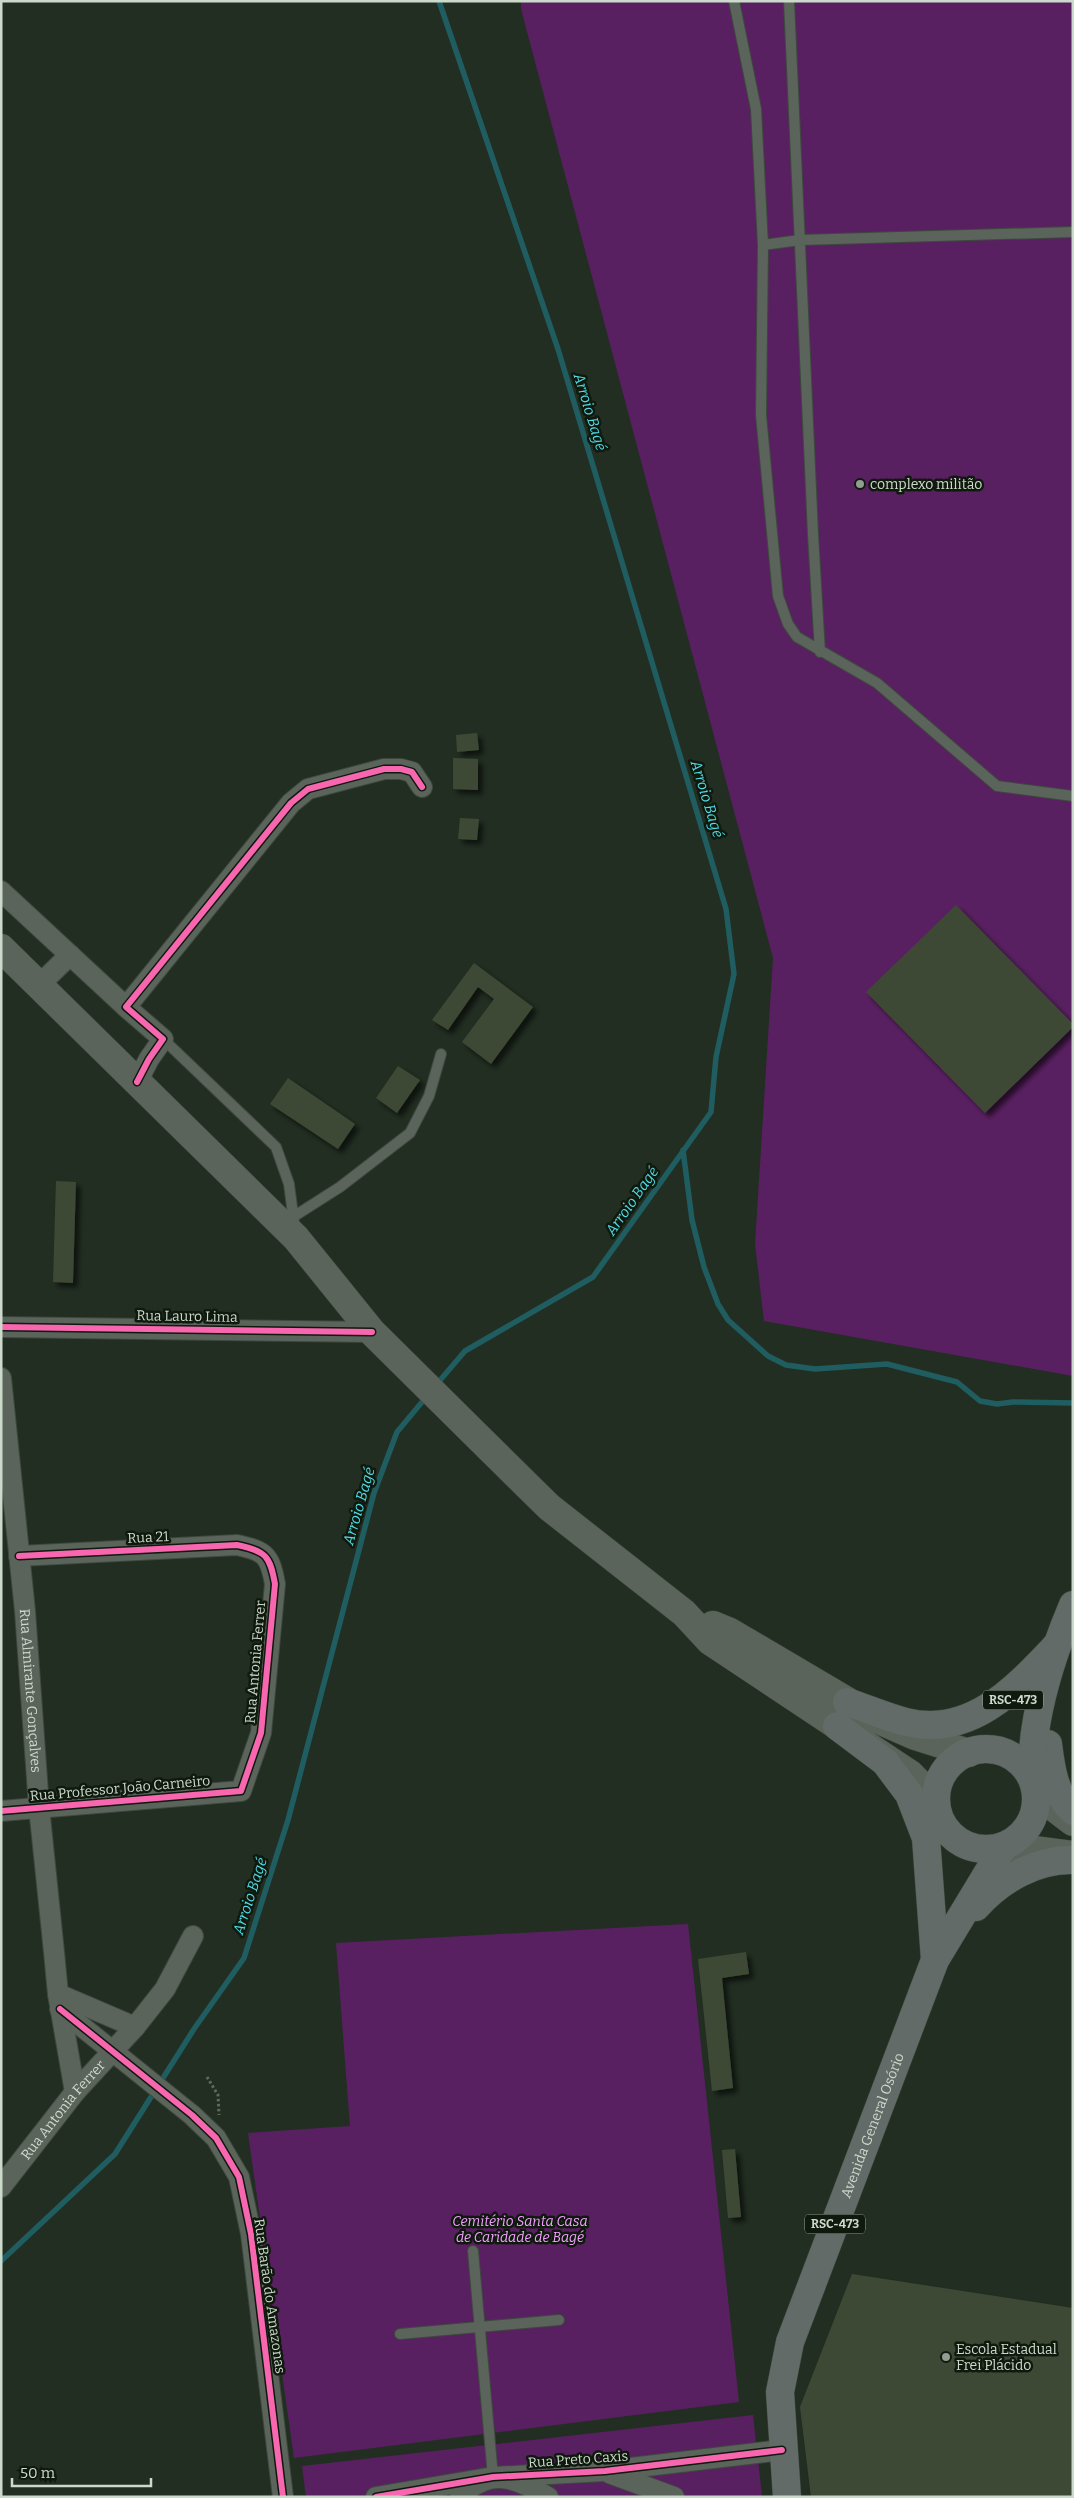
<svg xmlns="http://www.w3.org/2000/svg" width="1074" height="2498" viewBox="0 0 1074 2498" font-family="Bitter,serif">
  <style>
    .green { fill: #592061 }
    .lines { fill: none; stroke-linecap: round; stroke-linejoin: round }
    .stream { stroke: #1f5d61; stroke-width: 5.5 }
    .building { fill: #3e4935; filter: url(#shadow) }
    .service-casing { stroke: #3e493e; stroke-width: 12 }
    .minor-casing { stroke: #3e493e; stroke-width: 22 }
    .secondary-casing { stroke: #3e493e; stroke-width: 29 }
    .primary-casing { stroke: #3e493e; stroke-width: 29 }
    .path { stroke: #616a61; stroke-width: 3; stroke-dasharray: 2.5 2.5; stroke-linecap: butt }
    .service { stroke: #5b645b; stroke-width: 10 }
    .minor { stroke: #5b645b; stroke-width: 20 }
    .secondary { stroke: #5b645b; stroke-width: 28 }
    .primary { stroke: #626b68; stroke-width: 28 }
    .cycleway-casing { stroke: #0f190e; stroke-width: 9 }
    .cycleway { stroke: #f766af; stroke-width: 6 }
    .poi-dot { fill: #909e90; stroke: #0f190e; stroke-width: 2 }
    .labels { text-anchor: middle; stroke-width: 5; stroke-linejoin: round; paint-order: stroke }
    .shield { fill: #0f190e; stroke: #93a092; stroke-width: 1 }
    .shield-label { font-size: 12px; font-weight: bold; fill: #ccdacb }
    .poi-label { font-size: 14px; fill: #ccdacb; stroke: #0f190e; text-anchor: start }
    .street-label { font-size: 14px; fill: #ccdacb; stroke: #0f190e }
    .park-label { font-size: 14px; font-style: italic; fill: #f3a0fe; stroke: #0f190e }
    .water-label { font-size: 15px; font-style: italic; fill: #52dae5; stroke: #0f190e }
  </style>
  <defs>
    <filter id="shadow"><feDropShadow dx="4.5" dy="4.5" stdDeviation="2.5" flood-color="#0009"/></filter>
  </defs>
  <rect width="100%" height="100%" fill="#222e22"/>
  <path class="green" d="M 521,1 L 1073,1 L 1073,1376 L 764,1321 L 755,1244 L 773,958 L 521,9 Z
    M 688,1924 L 739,2402 L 294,2458 L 248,2133 L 350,2126 L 336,1943 Z
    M 753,2415 L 762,2497 L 306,2497 L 302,2466 Z"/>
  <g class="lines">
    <path class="stream" d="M 683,1150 L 692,1220 L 704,1267 L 718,1304 L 728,1320 L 768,1356 L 786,1365 L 815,1369 L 887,1364 L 957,1382 L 980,1401 L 997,1404 L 1013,1402 L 1073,1403
      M 436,1385 L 465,1351 L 593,1277 L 711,1112 L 716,1057 L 734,974 L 726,909 L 558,349 L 439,1
      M 1,2261 L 115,2154 L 194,2029 L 244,1958 L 288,1820 L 374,1493 L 397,1432 L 427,1396"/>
  </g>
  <path class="building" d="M 477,733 L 479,750 L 457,752 L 456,735 Z
    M 453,758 L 478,759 L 478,790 L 453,789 Z
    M 460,818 L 479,819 L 477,840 L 458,839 Z
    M 956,905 L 1073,1024 L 1073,1027 L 985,1113 L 866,992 Z
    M 474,963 L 533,1007 L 491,1064 L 462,1042 L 494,999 L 478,987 L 448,1030 L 432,1020 Z
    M 398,1066 L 420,1080 L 397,1113 L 376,1098 Z
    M 288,1078 L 355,1124 L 338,1149 L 270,1104 Z
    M 56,1181 L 76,1182 L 73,1283 L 53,1282 Z
    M 746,1952 L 749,1974 L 722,1978 L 733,2088 L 712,2091 L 698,1959 Z
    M 735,2149 L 741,2217 L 728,2218 L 722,2150 Z
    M 852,2274 L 1073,2308 L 1073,2497 L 811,2497 L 800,2407 Z"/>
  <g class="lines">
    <g class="service-casing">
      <path id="service" d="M 734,1 L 756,109 L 763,245
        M 789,1 L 813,534 L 820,652
        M 1073,232 L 800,240 L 763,245 L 761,415 L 778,596 L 788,624 L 797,637 L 877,683 L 997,786 L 1073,796
        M 163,1039 L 276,1147 L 289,1184 L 295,1230
        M 293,1217 L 340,1187 L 410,1133 L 429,1096 L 441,1054
        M 473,2251 L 493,2477
        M 400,2334 L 559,2320"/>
    </g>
    <g class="minor-casing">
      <g id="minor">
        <path d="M 1,891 L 126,1007"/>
        <path d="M 39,985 L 70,955"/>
        <path d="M 137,1082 L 149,1059 L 163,1039 L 126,1007 L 291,803 L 308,789 L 384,769 L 401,769 L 412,772 L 422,787"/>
        <path d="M 1,1327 L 372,1332"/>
        <path id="s1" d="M 1,1378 L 25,1611 L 39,1807 L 54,1952 L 58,1994 L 75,2092"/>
        <path d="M 1,1811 L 241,1791 L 261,1733 L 275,1584 C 270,1556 266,1551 237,1545 L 19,1556"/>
        <path d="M 58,1994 L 135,2027"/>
        <path d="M 60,2009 L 192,2115 L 216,2138 L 239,2177 L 251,2234 L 283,2497"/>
        <path id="s2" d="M 1,2187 L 75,2092 L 135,2027 L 165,1989 L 193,1936"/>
        <path d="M 609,2473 L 674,2497"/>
        <path d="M 376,2497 L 493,2477 L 605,2471 L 782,2450"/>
        <path d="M 460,2497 C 491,2466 515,2478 548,2497"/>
      </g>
    </g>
    <g class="secondary-casing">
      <path id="secondary" d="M 1,948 L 296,1238 L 372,1332 L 476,1435 L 549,1507 L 684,1613 L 710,1641 L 910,1774 L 936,1800
        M 713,1625 L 730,1632 L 881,1721 L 915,1736 L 969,1753
        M 1035,1787 L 1052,1806 L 1073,1822
        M 1004,1846 L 1073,1855"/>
    </g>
    <g class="primary-casing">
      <g id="primary">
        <path d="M 847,1702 C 866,1708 886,1717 906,1722 C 971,1738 1016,1688 1056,1646"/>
        <path d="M 837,1726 L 885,1762 L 909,1794 L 926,1838 L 935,1960"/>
        <path d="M 1048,1744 C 1051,1768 1054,1794 1073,1811"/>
        <circle cx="986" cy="1799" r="50"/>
        <path d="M 1035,1785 C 1034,1773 1032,1761 1033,1750 C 1037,1700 1054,1650 1073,1605"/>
        <path d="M 976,1907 C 1000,1880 1036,1859 1073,1860"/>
        <path id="s3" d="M 787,2497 L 780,2392 L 790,2342 L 935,1960 L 1004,1846"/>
      </g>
    </g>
    <path class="path" d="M 207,2077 L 218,2095 L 219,2115"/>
    <use href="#service" class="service"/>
    <use href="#minor" class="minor"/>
    <use href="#secondary" class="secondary"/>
    <use href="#primary" class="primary"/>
    <g class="cycleway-casing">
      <path id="cycleway" d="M 137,1082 L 149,1059 L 163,1039 L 126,1007 L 291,803 L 308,789 L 384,769 L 401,769 L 412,772 L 422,787
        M 1,1327 L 372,1332
        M 1,1811 L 241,1791 L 261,1733 L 275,1584 C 270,1556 266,1551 237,1545 L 19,1556
        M 60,2009 L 192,2115 L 216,2138 L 239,2177 L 251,2234 L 283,2497
        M 376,2497 L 493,2477 L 605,2471 L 782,2450"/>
    </g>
    <use href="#cycleway" class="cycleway"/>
  </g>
  <g class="poi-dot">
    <circle cx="860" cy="484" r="5"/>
    <circle cx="946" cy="2357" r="5"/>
  </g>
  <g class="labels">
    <g class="shield">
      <rect x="983" y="1690.5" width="60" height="19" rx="4"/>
      <rect x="805" y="2214.5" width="60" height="19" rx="4"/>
    </g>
    <g class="shield-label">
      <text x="1013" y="1704">RSC-473</text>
      <text x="835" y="2228">RSC-473</text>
    </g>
    <g class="poi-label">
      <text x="870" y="489">complexo militão</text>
      <text x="956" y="2354">Escola Estadual<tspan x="956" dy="16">Frei Plácido</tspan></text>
    </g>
    <g class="street-label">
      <text transform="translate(187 1316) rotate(1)" y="5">Rua Lauro Lima</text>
      <text transform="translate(148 1537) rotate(-3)" y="5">Rua 21</text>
      <text transform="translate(255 1662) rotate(-85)" y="5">Rua Antonia Ferrer</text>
      <text dy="5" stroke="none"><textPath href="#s1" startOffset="314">Rua Almirante Gonçalves</textPath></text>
      <text transform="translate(120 1788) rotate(-5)" y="5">Rua Professor João Carneiro</text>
      <text dy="5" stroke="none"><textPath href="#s2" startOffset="99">Rua Antonia Ferrer</textPath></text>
      <text dy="5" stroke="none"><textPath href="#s3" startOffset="388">Avenida General Osório</textPath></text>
      <text transform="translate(270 2296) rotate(82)" y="5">Rua Barão do Amazonas</text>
      <text transform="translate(578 2459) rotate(-4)" y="5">Rua Preto Caxis</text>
    </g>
    <g class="park-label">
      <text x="520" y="2226">Cemitério Santa Casa<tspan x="520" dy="16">de Caridade de Bagé</tspan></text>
    </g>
    <g class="water-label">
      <text transform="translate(590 412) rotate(73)" y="5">Arroio Bagé</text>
      <text transform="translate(707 799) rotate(73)" y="5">Arroio Bagé</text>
      <text transform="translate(632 1201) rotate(-55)" y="5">Arroio Bagé</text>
      <text transform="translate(359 1506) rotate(-74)" y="5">Arroio Bagé</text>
      <text transform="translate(250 1896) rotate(-72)" y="5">Arroio Bagé</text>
    </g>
  </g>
  <rect width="1074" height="2498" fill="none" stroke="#ccdacb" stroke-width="5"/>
  <path d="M12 2478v8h139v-8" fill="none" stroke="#ccdacb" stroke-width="2.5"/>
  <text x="20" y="2478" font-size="15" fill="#ccdacb" stroke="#0f190e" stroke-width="4" paint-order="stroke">50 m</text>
</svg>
